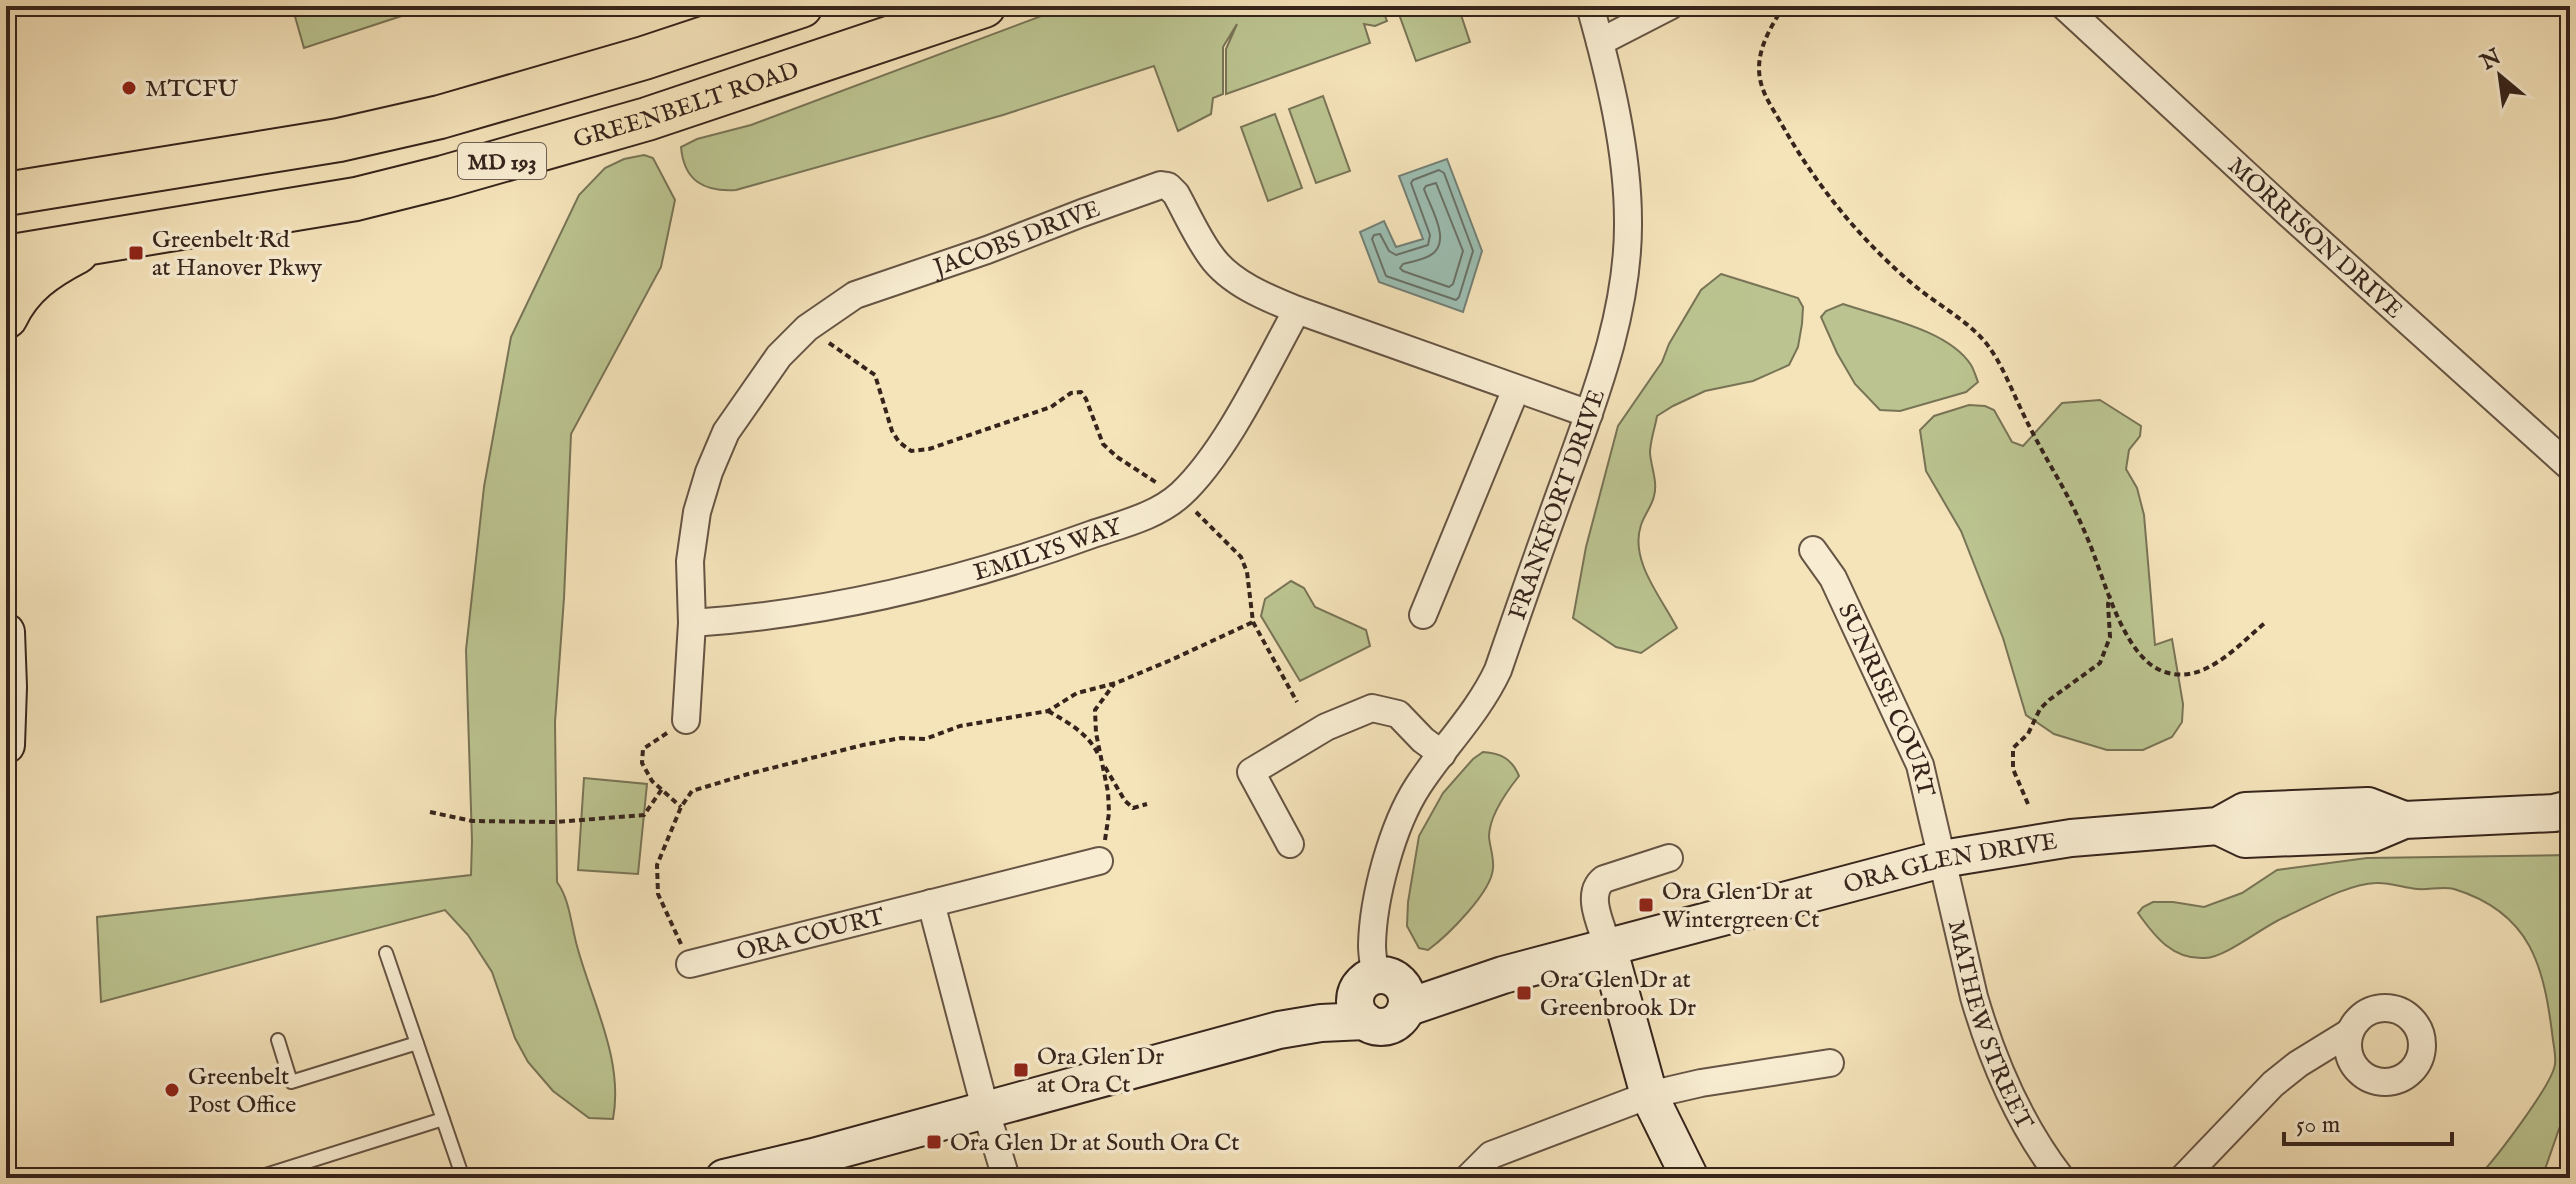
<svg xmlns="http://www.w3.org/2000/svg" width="2576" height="1184" viewBox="0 0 2576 1184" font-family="'IM FELL English',serif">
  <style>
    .green { fill: #bbc490; stroke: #787456; stroke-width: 2 }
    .water { fill: #9cbeb2; stroke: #738076; stroke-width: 2 }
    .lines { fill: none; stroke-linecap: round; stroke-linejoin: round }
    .shore { stroke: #697167; stroke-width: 2 }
    .lane-casing { stroke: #665444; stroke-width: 16 }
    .street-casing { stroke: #665444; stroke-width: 30 }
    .secondary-casing { stroke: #36241c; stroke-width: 40 }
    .primary-casing { stroke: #36241c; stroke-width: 46 }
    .path { stroke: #36241c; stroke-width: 4; stroke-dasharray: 6 4; stroke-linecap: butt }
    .lane { stroke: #f8edd2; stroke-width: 12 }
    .street { stroke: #f8edd2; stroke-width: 26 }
    .secondary { stroke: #f8edd2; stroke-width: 36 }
    .primary { stroke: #f5e3ba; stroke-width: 42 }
    .poi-dot { fill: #8f2418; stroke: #f8edd2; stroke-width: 3 }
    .labels { text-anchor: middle; stroke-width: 7; stroke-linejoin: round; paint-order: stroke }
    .shield { fill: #f8edd2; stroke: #706053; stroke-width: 2 }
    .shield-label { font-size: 22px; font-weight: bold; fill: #36241c }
    .poi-label { font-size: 24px; fill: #36241c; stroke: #f8edd2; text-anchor: start }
    .street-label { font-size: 24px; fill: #36241c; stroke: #f8edd2 }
  </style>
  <rect width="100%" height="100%" fill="#f5e3ba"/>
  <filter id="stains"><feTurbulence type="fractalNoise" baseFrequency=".0025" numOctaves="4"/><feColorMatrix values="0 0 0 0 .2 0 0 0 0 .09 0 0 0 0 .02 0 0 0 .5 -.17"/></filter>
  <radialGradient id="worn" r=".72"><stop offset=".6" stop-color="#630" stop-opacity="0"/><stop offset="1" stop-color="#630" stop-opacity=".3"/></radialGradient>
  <path class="green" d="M 292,6 L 432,6 L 304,48 Z
    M 1068,6 L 1246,6 L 1244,12 L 1248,6 L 1381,6 L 1387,21 L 1375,26 L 1364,24 L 1370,43 L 1226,94 L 1226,49 L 1237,24 L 1223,47 L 1223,94 L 1213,98 L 1211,114 L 1178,131 L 1154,66 L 1003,115 L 736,190 C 704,192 684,181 681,147 L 697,139 L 751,125 Z
    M 1396,6 L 1458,6 L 1470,42 L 1416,61 Z
    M 1323,96 L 1350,171 L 1316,183 L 1289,109 Z
    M 1275,114 L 1302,188 L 1268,201 L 1241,127 Z
    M 644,155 L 653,158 L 675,200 L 661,267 L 571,434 L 564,598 L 555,722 L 557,882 C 570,900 571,925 577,946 C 592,1002 624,1060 613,1119 L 589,1118 L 553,1091 L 528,1062 L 515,1038 L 492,972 L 468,935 L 445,910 L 101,1002 L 97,917 L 471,875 L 472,841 L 466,650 L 484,487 L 511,337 L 579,195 L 605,168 L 624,159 Z
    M 1721,274 L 1798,298 L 1803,307 L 1802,324 L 1798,347 L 1789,365 L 1753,381 L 1705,391 L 1673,406 L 1657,416 C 1655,428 1650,441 1650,453 C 1651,467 1658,482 1654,496 C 1652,506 1644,515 1641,525 C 1629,561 1662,598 1677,628 L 1641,653 L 1616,647 L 1573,618 L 1586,547 L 1618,426 L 1662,362 L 1669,344 L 1701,290 Z
    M 1843,304 C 1881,317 1949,330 1971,365 C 1974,370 1976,377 1978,382 L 1966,392 L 1900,411 L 1880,410 L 1855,384 L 1837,353 L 1821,317 L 1826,311 Z
    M 2100,400 L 2141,426 L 2140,436 L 2129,450 L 2126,469 L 2137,488 L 2144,515 L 2155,645 L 2172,639 L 2183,704 L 2182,722 L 2172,737 L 2143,750 L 2107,750 L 2054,734 L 2026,715 L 2003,638 L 1961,531 L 1926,471 L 1920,430 L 1934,416 L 1969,405 L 1985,406 L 1994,410 L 2012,442 L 2023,446 L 2062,403 Z
    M 1291,581 L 1304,588 L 1315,607 L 1366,630 L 1370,646 L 1300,681 L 1261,616 L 1265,599 Z
    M 1483,752 C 1501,753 1512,759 1519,776 C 1507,791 1489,817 1489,837 C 1490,847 1494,858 1493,868 C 1492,892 1447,936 1428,950 L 1419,948 L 1407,926 L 1408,902 L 1419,836 L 1443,793 L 1473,759 Z
    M 584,778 L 647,784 L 638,874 L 578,870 Z
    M 2570,855 L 2570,1109 L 2559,1129 L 2542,1178 L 2477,1178 C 2494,1161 2553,1084 2555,1064 C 2556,1056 2554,1047 2553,1040 C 2544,967 2532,913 2454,889 C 2443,886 2429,890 2418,889 C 2404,888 2389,882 2376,883 C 2348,884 2311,905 2285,917 C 2263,926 2227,957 2205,958 C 2173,960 2155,937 2138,913 L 2143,907 L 2153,902 L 2173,902 L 2204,907 L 2242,893 L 2277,870 L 2367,858 Z"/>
  <path class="water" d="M 1447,159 L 1482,251 L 1463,312 L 1379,282 L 1360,232 L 1384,221 L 1396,247 L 1423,239 L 1399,176 Z"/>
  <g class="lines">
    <path class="shore" d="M 1439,170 L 1444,173 L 1473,251 L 1459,297 L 1456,300 L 1386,276 L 1372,239 L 1374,235 L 1380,234 L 1389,251 L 1396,255 L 1428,245 L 1430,235 L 1411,183 L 1413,180 Z
      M 1436,183 L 1463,251 L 1453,284 L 1449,287 L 1403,271 L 1400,268 L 1403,264 C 1411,262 1421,260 1429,256 C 1454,244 1430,207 1424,189 L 1426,186 Z"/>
    <g class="lane-casing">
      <path id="lane" d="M 386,953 L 463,1178
        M 278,1040 L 291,1082 L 417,1043
        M 256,1178 L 443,1119"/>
    </g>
    <g class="street-casing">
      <g id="street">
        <path id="s1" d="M 2064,6 L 2289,214 L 2570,467"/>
        <path d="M 1600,42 L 1670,6"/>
        <path id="s2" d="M 1813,550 L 1833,578 L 1920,765 L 1974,997 C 1993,1062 2019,1124 2061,1178"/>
        <path d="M 1423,615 L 1516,389"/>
        <path id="s3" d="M 692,623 C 830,614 964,581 1093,534 C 1123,524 1157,516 1181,494 C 1227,451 1266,366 1297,310"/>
        <path id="s4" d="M 686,720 L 692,623 L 690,561 L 697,512 L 709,472 L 726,432 L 779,356 L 807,328 L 855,295 L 987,250 L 1082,213 L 1161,185 L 1168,186 L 1176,194 C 1187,214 1197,237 1211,256 C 1230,283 1267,298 1297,310 L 1589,414"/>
        <path d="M 1290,844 L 1251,772 L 1326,727 L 1372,708 L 1398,714 L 1423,740 L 1442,754"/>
        <path d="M 931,903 L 985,1108 L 1006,1178"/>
        <path d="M 1608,947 C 1602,926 1584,894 1604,879 L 1669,858"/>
        <path id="s5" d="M 690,964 L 1099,861"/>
        <path id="s6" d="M 1375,975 C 1374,965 1372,955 1372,945 C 1373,898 1392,826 1418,786 C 1444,746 1478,713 1498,670 C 1520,606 1542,543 1565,480 C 1595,397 1629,311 1628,221 C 1628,151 1609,73 1590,6"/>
        <circle cx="2385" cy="1045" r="37"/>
        <path d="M 1468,1178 L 1491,1155 L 1649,1095 L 1701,1083 L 1830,1063"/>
        <path d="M 2183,1178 L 2273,1084 L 2298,1064 L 2350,1032"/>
      </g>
    </g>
    <g class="secondary-casing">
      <g id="secondary">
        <path d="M 6,632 L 8,687 L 6,745"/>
        <path d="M 2218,826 L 2245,839 L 2371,834 L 2404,820 L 2554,813 L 2570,809"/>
        <path d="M 1608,947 L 1649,1095 L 1690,1178"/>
        <circle cx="1381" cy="1001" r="26"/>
        <path id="s7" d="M 1406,1008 L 1503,975 L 1942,859 L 2071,838 L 2218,826 L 2245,811 L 2368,806 L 2404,820"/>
        <path d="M 724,1178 L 813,1157 L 1279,1030 L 1321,1023 L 1365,1021"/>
      </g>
    </g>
    <g class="primary-casing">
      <g id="primary">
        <path d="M 6,194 L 339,140 L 440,117 L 644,58 L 801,6"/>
        <path id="s8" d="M 6,257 L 356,199 L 444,177 L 647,119 L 984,6"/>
        <path d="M 6,317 C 21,285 46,268 77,252"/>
      </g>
    </g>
    <path class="path" d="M 1784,6 C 1770,28 1755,52 1760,79 C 1763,95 1773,109 1781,123 C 1815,184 1861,241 1915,286 C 1938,305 1967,320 1986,343 C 2001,362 2010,386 2020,407 C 2031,431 2044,454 2057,477 C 2069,498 2080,520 2089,542 C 2104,578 2123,656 2162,671 C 2203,687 2237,646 2266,622
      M 829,343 L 875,375 L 892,431 L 899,442 L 911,451 L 929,449 L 1051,407 L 1071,393 L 1081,392 L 1086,399 L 1103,444 L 1117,457 L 1157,483
      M 1196,512 L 1241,557 L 1247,572 L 1253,622 L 1297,702
      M 1048,711 C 1069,723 1089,734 1099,756
      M 667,733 L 643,749 L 642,763 L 652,781 L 681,807
      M 1105,767 L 1125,801 L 1133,808 L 1147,804
      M 2028,804 L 2013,769 L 2013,748 L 2028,734 L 2040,709 L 2049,700 L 2100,663 L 2110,637 L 2108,604 L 2110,595
      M 430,812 L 472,821 L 556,822 L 644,815 L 662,789
      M 1105,840 L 1109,813 L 1108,792 L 1096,733 L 1095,710 L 1114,684
      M 681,944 L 658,894 L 657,865 L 681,807 L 692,791 L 748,774 L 863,745 L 901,738 L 925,739 L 960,726 L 1048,711 L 1077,693 L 1116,683 L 1171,660 L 1253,622"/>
    <use href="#lane" class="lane"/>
    <use href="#street" class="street"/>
    <use href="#secondary" class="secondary"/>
    <use href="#primary" class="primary"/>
  </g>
  <g class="poi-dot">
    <circle cx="129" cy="88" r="8"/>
    <rect x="128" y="245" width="16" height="16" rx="4"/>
    <rect x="1638" y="897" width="16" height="16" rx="4"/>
    <rect x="1516" y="985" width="16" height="16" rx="4"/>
    <rect x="1013" y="1062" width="16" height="16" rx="4"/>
    <circle cx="172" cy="1090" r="8"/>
    <rect x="926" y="1134" width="16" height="16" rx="4"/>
  </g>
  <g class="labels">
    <rect class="shield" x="458" y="143" width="88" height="36" rx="6"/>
    <g class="shield-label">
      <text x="502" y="169">MD 193</text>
    </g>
    <g class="poi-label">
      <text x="145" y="96">MTCFU</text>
      <text x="152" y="247">Greenbelt Rd<tspan x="152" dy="28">at Hanover Pkwy</tspan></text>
      <text x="1662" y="899">Ora Glen Dr at<tspan x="1662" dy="28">Wintergreen Ct</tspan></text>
      <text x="1540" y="987">Ora Glen Dr at<tspan x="1540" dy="28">Greenbrook Dr</tspan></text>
      <text x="1037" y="1064">Ora Glen Dr<tspan x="1037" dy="28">at Ora Ct</tspan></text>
      <text x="188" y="1084">Greenbelt<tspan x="188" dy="28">Post Office</tspan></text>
      <text x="950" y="1150">Ora Glen Dr at South Ora Ct</text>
    </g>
    <g class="street-label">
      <text dy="8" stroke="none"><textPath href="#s8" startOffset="698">GREENBELT ROAD</textPath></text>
      <text dy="8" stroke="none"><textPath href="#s4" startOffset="656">JACOBS DRIVE</textPath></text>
      <text dy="8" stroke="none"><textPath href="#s1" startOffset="342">MORRISON DRIVE</textPath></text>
      <text dy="8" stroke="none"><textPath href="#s6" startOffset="514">FRANKFORT DRIVE</textPath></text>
      <text dy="8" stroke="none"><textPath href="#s3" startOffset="364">EMILYS WAY</textPath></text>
      <text dy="8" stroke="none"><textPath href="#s2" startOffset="168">SUNRISE COURT</textPath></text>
      <text dy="8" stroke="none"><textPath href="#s7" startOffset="564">ORA GLEN DRIVE</textPath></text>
      <text dy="8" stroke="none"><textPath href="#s5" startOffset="124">ORA COURT</textPath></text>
      <text dy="8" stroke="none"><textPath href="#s2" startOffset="510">MATHEW STREET</textPath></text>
    </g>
  </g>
  <rect width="2576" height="1184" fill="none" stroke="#f5e3ba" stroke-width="32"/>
  <rect x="8" y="8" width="2560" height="1168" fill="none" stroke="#36241c" stroke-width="4"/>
  <rect x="16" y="16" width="2544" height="1152" fill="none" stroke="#36241c" stroke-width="2"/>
  <g transform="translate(2500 76) rotate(331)" stroke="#f8edd2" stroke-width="6" paint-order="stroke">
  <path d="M0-6L14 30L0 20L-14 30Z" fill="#36241c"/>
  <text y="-12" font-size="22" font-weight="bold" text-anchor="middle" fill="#36241c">N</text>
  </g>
  <path d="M2284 1132v12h168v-12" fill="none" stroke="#36241c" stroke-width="4"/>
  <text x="2296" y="1132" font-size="24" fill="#36241c" stroke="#f8edd2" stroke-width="6" paint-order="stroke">50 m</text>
  <rect width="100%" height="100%" filter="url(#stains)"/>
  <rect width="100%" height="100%" fill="url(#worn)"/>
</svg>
